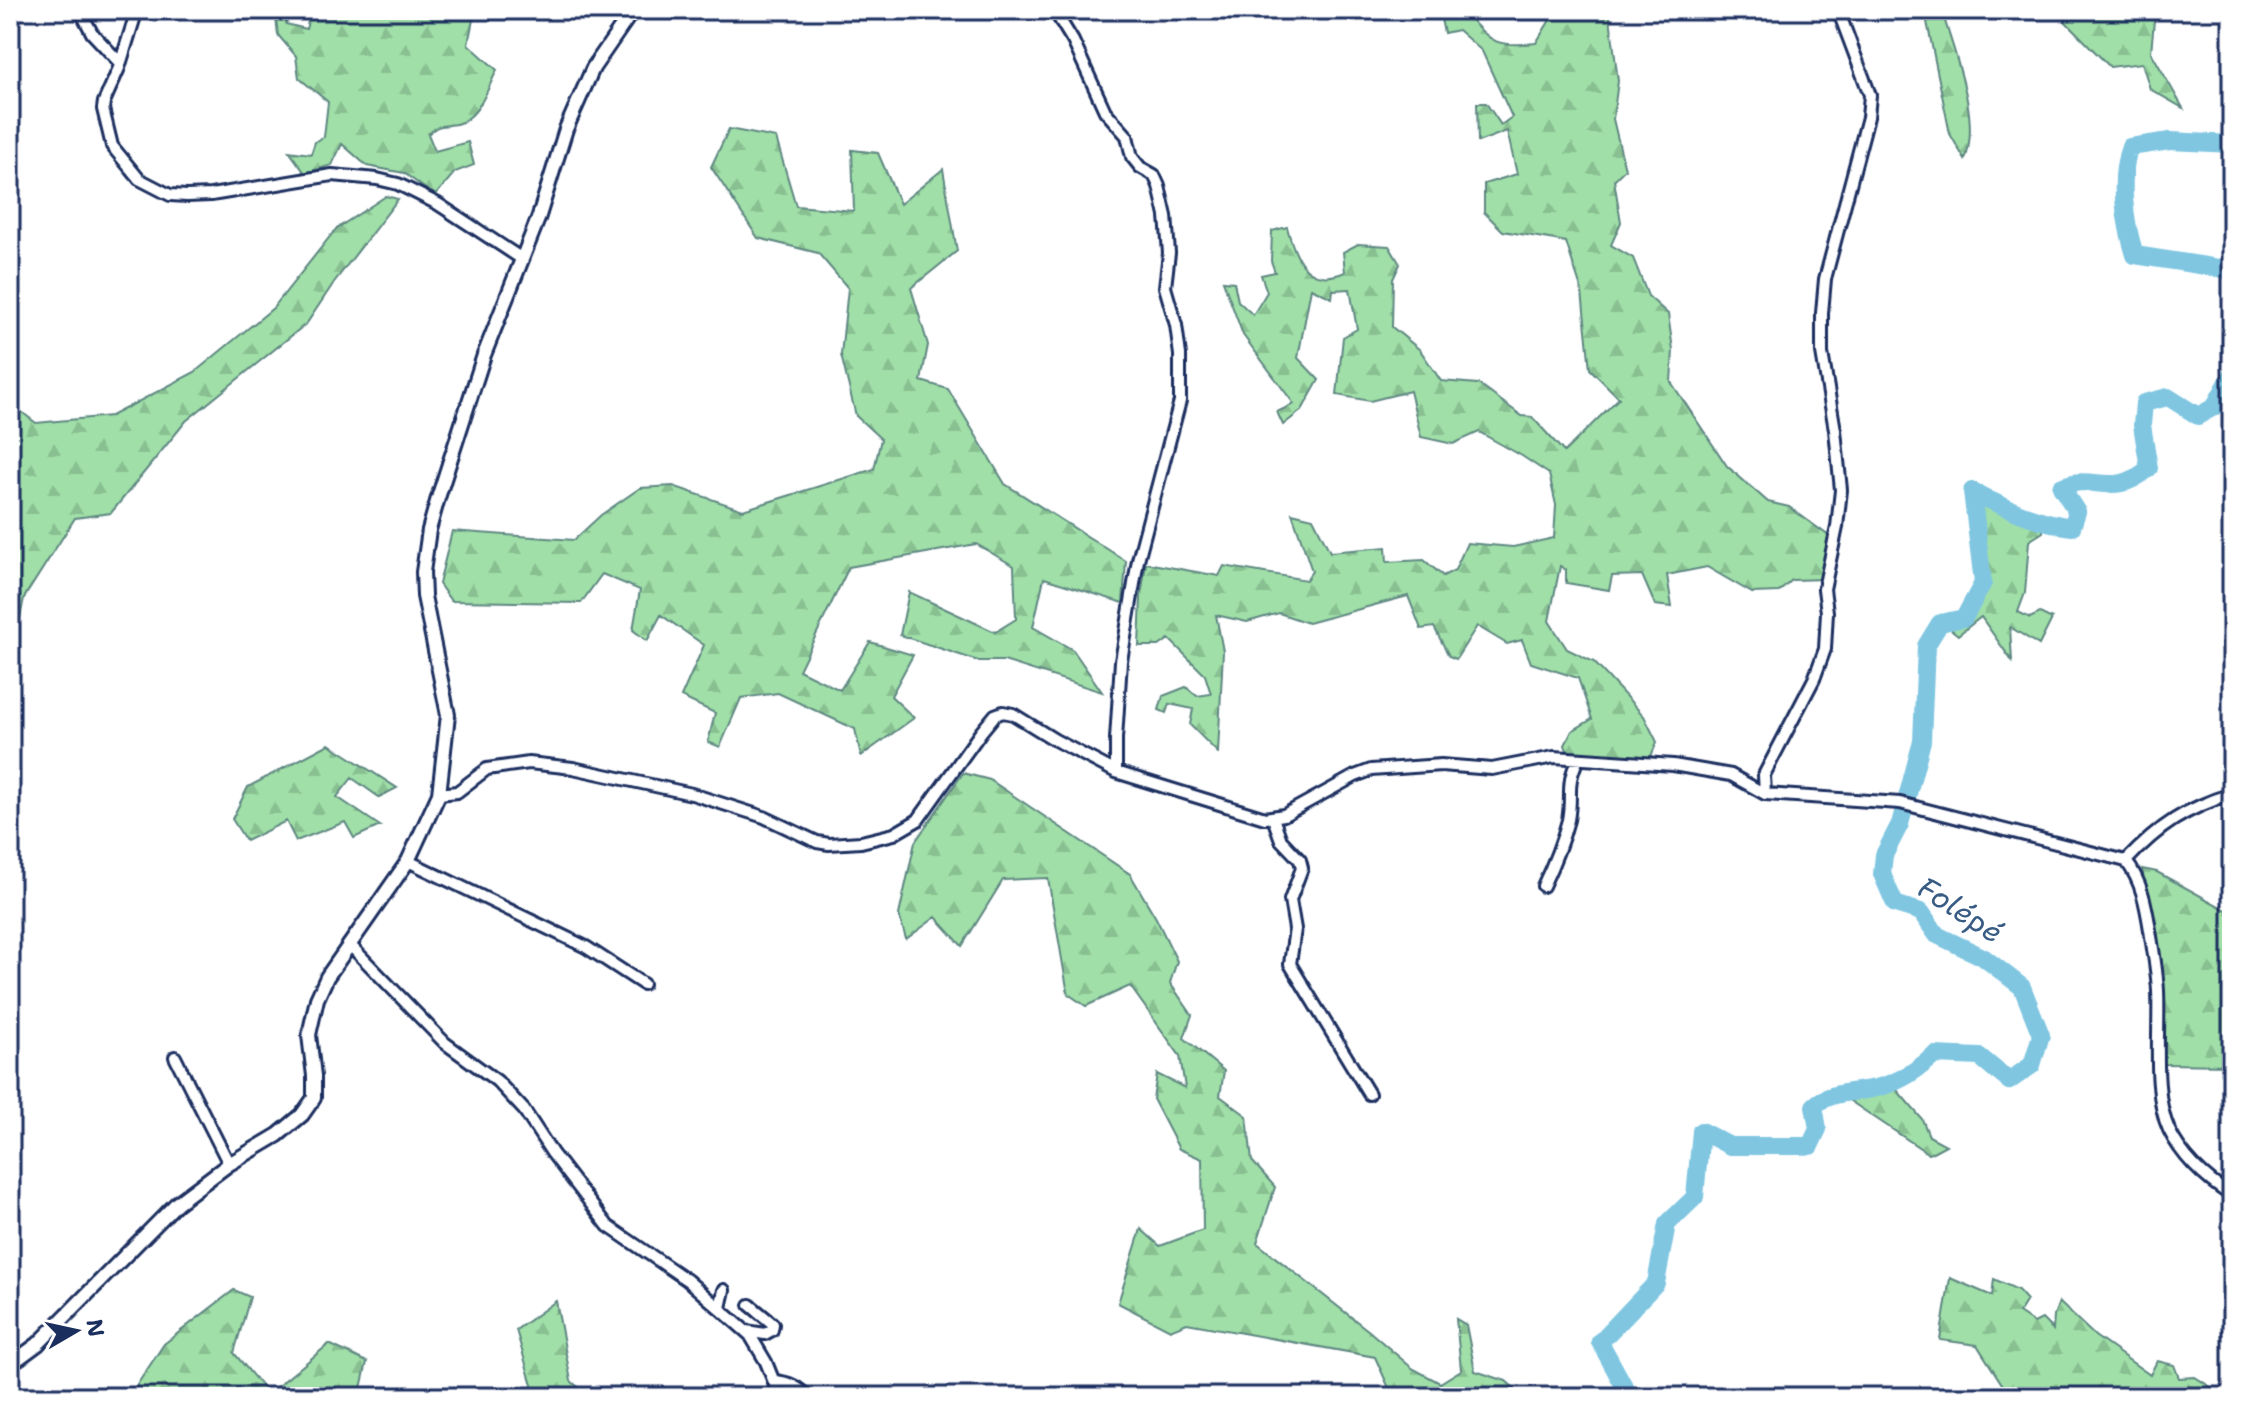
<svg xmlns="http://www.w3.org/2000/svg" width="2242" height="1407" viewBox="0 0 2242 1407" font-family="'Shantell Sans',sans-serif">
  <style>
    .forest { fill: url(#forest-firs); stroke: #5e8782; stroke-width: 2 }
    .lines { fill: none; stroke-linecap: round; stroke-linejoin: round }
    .river { stroke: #80c6e1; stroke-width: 18 }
    .minor-casing { stroke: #1b2f5e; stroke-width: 16 }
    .tertiary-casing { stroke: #1b2f5e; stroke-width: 18 }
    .minor { stroke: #fff; stroke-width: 10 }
    .tertiary { stroke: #fff; stroke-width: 12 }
    .labels { text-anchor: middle; stroke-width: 7; stroke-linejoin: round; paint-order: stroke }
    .water-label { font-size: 30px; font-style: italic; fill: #395c85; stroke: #fff }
  </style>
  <defs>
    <pattern id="forest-firs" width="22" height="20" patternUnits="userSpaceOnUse" patternTransform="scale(2)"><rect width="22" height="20" fill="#a0dfa7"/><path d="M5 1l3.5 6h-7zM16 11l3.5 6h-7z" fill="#89c092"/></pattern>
  </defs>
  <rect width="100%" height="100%" fill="#fff"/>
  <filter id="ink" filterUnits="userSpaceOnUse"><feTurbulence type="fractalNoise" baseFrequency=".0125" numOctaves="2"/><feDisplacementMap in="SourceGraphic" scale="16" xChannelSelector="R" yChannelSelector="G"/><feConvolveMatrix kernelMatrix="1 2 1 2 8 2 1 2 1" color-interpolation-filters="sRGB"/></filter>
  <g filter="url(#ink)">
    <path class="forest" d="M 275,10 L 288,10 L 286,24 L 306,29 L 311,10 L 475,10 L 468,44 L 497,70 C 488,87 481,113 462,122 C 447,129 443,120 428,134 L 435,151 L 468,142 L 474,165 L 455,172 L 435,196 L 404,173 L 367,166 L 342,144 L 332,165 L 305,173 L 289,151 L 311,154 L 315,142 L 324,137 L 328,102 L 299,78 L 296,56 L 278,35 Z
      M 1444,10 L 1462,10 C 1491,41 1492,48 1536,43 L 1556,10 L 1606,10 L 1610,17 L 1618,81 L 1613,119 L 1625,169 L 1614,180 L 1621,222 L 1611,245 L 1633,258 L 1648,296 L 1668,314 L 1673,350 L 1671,382 L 1727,466 L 1768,502 L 1789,507 L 1833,539 L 1824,579 L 1792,580 L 1779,592 L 1752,593 L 1707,567 L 1667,575 L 1672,607 L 1655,605 L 1642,575 L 1612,576 L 1609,590 L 1566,583 L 1566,570 L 1560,566 L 1549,621 L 1567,649 L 1594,662 L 1644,716 L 1657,742 L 1649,761 L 1620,758 L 1573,765 L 1565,745 L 1572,731 L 1592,719 L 1578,678 L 1531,663 L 1522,640 L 1507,644 L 1477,626 L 1456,659 L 1449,656 L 1434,627 L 1421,629 L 1408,596 L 1308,623 L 1279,613 L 1247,622 L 1216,615 L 1223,651 L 1218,753 L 1190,725 L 1193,709 L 1169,704 L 1166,713 L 1159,710 L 1163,696 L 1186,687 L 1197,696 L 1211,694 L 1205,675 L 1169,639 L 1159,646 L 1139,646 L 1141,596 L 1146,563 L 1219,576 L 1224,566 L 1306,580 L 1312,571 L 1292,513 L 1313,518 L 1330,552 L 1386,547 L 1387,562 L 1424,560 L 1443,576 L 1455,570 L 1467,543 L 1513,547 L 1554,538 L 1556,505 L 1549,474 L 1522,456 L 1479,432 L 1453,444 L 1421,437 L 1410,391 L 1370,401 L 1337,395 L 1343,337 L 1357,329 L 1350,289 L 1333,290 L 1332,298 L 1311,288 L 1298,358 L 1319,380 L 1302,410 L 1283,425 L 1277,412 L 1294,404 L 1243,335 L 1223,281 L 1234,282 L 1238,301 L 1253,315 L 1267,292 L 1261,275 L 1275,272 L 1271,261 L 1272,231 L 1287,227 C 1295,258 1307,288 1345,272 L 1343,252 L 1358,244 L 1389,246 L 1400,264 L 1393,279 L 1392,327 L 1420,350 L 1441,381 L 1478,384 L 1522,416 L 1532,417 L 1564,452 L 1619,398 L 1590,369 L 1582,292 L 1566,242 L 1503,231 L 1484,212 L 1484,184 L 1517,174 L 1507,131 L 1478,142 L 1477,103 L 1486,103 L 1501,125 L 1512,117 L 1482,51 L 1458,30 L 1444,33 L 1441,19 Z
      M 1931,10 L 1951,10 L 1945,21 C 1957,61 1980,120 1965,160 L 1950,134 L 1926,17 Z
      M 2072,10 L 2155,10 L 2151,52 L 2183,108 L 2150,89 L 2142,63 L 2110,67 L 2065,21 Z
      M 729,129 L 776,138 L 796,206 L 854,211 L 852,150 L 878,153 L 900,204 L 943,169 L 957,251 L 911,288 L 928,345 L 921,381 L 948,389 L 1005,484 L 1126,561 L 1123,603 L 1044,578 L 1033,627 L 1073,650 L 1102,692 L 1004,661 L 978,661 L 900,635 L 909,592 L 995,632 L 1016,619 L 1014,566 L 976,544 L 849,567 L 799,670 L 840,690 L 870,642 L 913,655 L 891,696 L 914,718 L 861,756 L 855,729 L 778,693 L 741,698 L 720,747 L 708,742 L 715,713 L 681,697 L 704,645 L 661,615 L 647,641 L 633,630 L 640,590 L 602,574 L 581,603 L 451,601 L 439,584 L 452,531 L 574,540 L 601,515 L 640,488 L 673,486 L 743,510 L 874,469 L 881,439 L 856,416 L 841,355 L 848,288 L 818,253 L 758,238 L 711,167 Z
      M 386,196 L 398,199 L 335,281 L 307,323 L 186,421 L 111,513 L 75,518 L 24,598 L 10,669 L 10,403 L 36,423 L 111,416 L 195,372 L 273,308 L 336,229 Z
      M 1976,500 L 1988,500 L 2012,513 L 2042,519 L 2043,532 L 2029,541 L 2025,593 L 2018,612 L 2030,618 L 2040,613 L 2052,619 L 2039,645 L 2010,627 L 2012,661 L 1981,617 L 1958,635 L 1947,626 L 1974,609 L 1989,586 L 1982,526 L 1971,507 Z
      M 329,744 L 397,788 L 379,797 L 352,778 L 337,797 L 380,826 L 354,838 L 345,822 L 296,841 L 286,821 L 246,841 L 232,819 L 248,787 Z
      M 963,773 L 990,780 L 1130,874 L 1156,918 L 1177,961 L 1170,983 L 1192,1015 L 1184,1038 L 1224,1071 L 1220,1096 L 1247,1116 L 1252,1161 L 1275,1187 L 1257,1243 L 1369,1331 L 1412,1368 L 1440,1383 L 1461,1370 L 1456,1319 L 1466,1325 L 1475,1371 L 1506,1381 L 1524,1397 L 1393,1397 L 1375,1357 L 1187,1323 L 1170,1330 L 1118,1303 L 1141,1229 L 1160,1246 L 1203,1230 L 1202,1159 L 1179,1149 L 1153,1099 L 1157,1074 L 1185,1088 L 1180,1056 L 1130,986 L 1086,1006 L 1068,994 L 1048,878 L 1003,880 L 962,946 L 936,917 L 906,939 L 899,915 L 915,842 Z
      M 2142,869 L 2157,872 L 2232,913 L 2232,1065 L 2164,1064 L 2164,987 Z
      M 1896,1089 L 1922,1119 L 1929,1136 L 1946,1145 L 1929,1154 L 1847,1099 L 1871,1096 Z
      M 1950,1278 L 1992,1296 L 1994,1279 L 2018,1290 L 2027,1300 L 2019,1313 L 2034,1323 L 2042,1319 L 2053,1330 L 2054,1315 L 2059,1302 L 2095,1336 L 2150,1375 L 2157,1361 L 2174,1365 L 2179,1378 L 2195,1377 L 2217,1391 L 2219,1397 L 2055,1397 L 2051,1392 L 2044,1397 L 2016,1397 L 2002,1384 L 1977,1345 L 1940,1340 Z
      M 234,1290 L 250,1297 L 234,1353 L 268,1394 L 329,1344 L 367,1362 L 359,1397 L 129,1397 L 164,1344 Z
      M 556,1301 L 571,1381 L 590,1397 L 530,1397 L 532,1385 L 516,1330 Z"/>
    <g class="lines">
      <path class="river" d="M 2232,144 L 2170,141 L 2130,147 C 2118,179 2125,223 2135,255 L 2225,269 L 2232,274
        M 1630,1397 L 1600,1342 L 1656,1283 L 1667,1224 L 1695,1197 L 1701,1131 L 1730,1146 L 1810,1146 L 1818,1129 L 1814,1106 C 1831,1090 1859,1093 1880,1087 C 1902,1081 1918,1069 1935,1055 L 1980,1057 L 2009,1081 L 2032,1065 L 2041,1035 L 2022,987 L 1983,957 L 1937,935 L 1921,912 L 1895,904 L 1882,874 L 1884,855 L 1900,824 L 1922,741 L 1926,646 L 1940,623 L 1964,618 L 1983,583 L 1972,491 C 2003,508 2037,522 2072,527 L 2077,512 L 2061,487 C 2093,472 2113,500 2149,468 L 2142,425 L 2144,403 L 2168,397 L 2198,416 L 2214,407 L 2232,375"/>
      <g class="minor-casing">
        <path id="minor" d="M 80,10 L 92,33 L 120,63
          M 137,10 L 119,68 L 104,102 L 103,109 L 112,146 L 139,179 L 170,195 L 187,196 L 211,195 L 332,175 L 377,179 L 398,184 L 438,204 L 522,259
          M 1054,10 L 1073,41 L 1105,111 L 1127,136 L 1132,157 L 1140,167 L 1154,175 L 1159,186 L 1166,216 L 1169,253 L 1165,287 L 1176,325 L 1180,355 L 1180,401 L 1138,560 L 1121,661 L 1116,739 L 1116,772
          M 439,794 L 457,792 L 487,769 L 529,763 L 573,768 L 692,794 L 764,817 L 817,842 L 829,844 L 861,842 L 894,834 L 918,820 L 981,732 L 995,715 L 1003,712 L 1013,714 L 1055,740 L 1116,772 L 1265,818 L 1284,815 L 1355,776 L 1371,770 L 1441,765 L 1492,769 L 1554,757 L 1673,765 L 1731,775 L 1765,794 L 1900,803 L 2126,861 C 2159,826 2186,808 2232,794
          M 1765,794 L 1764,775 L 1814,679 L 1825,649 L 1827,612 L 1824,589 L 1837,527 L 1841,490 L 1835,430 L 1822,353 L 1822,313 L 1825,279 L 1868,117 L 1870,95 L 1838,10
          M 1273,818 L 1281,840 L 1300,860 L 1302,868 L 1290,900 L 1295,929 L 1290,964 L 1369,1094
          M 408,861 L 586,947 L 643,984
          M 2126,861 C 2142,882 2146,905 2150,930 C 2153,950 2157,970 2158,991 C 2160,1032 2152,1093 2169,1130 C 2182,1157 2207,1180 2232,1196
          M 1543,886 C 1553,865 1562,843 1568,820 C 1573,794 1565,786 1578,759
          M 349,944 L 445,1043 L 497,1081 L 524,1110 L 552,1153 L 608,1226 L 687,1280 L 750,1335 L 766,1362 L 780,1397
          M 175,1057 L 229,1164
          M 720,1308 L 724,1290
          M 746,1331 L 765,1334 L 772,1330 L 773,1324 L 750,1305
          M 775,1381 C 787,1382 799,1387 807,1397"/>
      </g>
      <g class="tertiary-casing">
        <path id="tertiary" d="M 10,1360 L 19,1358 L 38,1344 L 177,1203 L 229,1164 L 278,1135 L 302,1115 L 314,1098 L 314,1076 L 309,1035 L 317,999 L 327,977 L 408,861 L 439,794 L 448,715 L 424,596 L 423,572 L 429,530 L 438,498 L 484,355 L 538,219 L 566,129 L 593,68 L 633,10"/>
      </g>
      <use href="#minor" class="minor"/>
      <use href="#tertiary" class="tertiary"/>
    </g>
  </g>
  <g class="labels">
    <g class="water-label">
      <text transform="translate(1960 910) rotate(33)" y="10">Folépé</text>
    </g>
  </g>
  <rect width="2242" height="1407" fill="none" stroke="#fff" stroke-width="40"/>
  <rect x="20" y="20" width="2202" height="1367" fill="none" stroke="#1b2f5e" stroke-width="3" filter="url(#ink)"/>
  <g transform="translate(76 1331) rotate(81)" stroke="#ffffff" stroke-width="6" paint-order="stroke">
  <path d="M0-6L14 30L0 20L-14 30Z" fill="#1b2f5e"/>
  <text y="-12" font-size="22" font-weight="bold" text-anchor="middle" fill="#1b2f5e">N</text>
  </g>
</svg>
